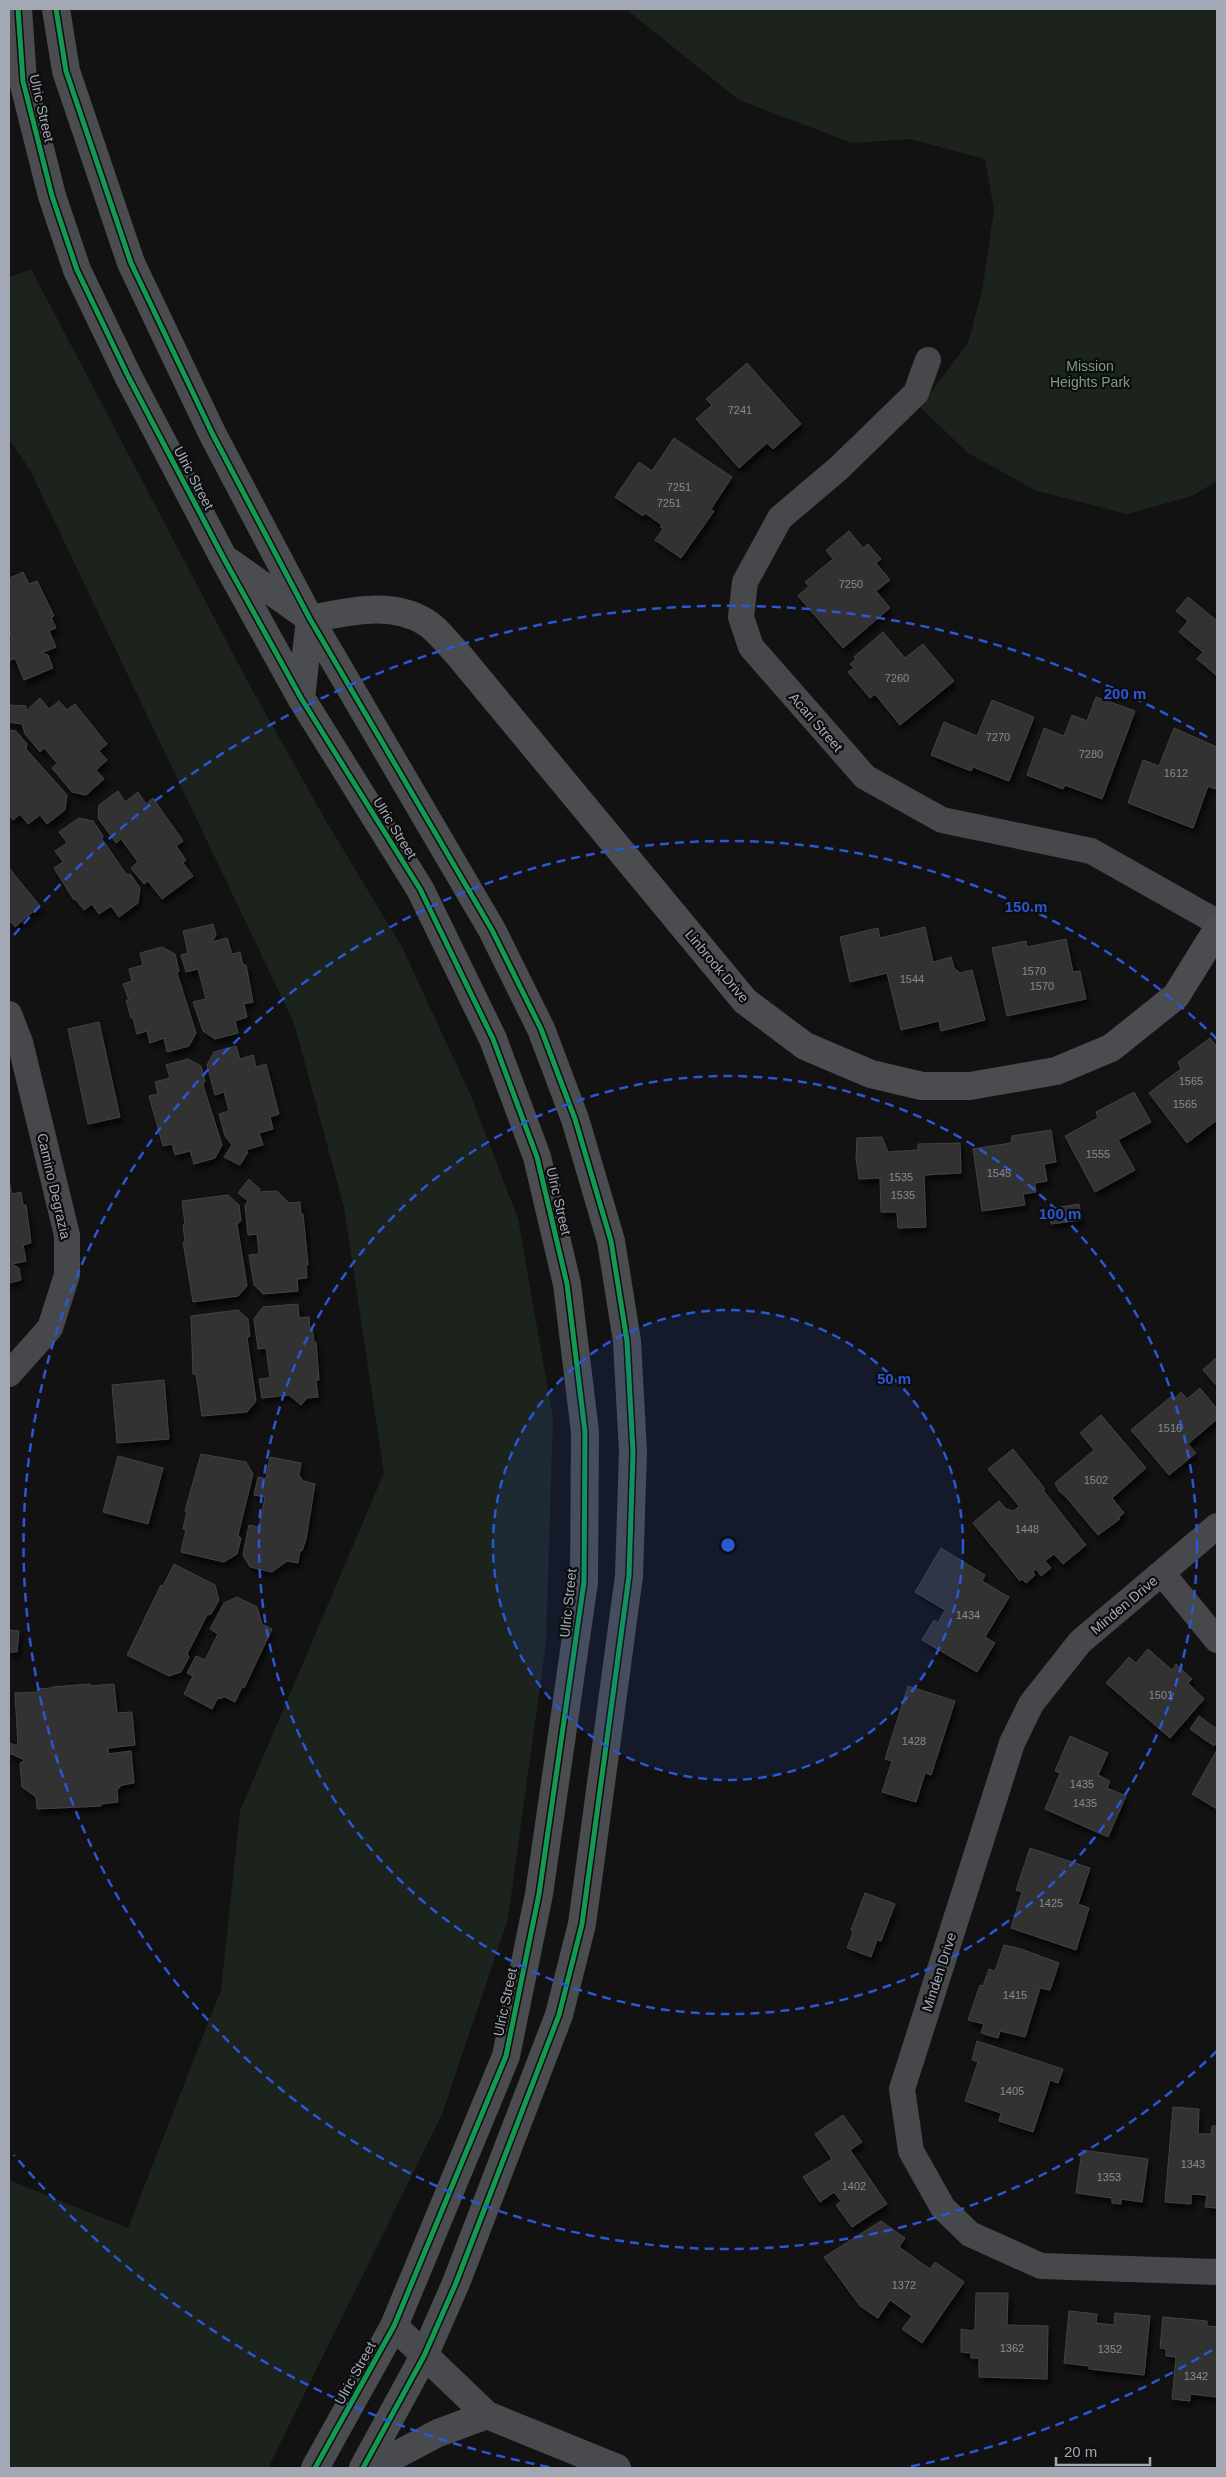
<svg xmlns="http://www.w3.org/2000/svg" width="1226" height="2477" viewBox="0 0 1226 2477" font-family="Arial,sans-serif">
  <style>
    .green { fill: #1c231d }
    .building { fill: #303032; stroke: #424346; filter: url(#shadow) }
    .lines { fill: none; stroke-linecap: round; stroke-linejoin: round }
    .street { stroke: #47484b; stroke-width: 26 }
    .secondary { stroke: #4b4c4f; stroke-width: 28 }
    .highway { stroke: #494a4d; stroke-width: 28 }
    .cycleway-casing { stroke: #0d0d0e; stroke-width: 8 }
    .cycleway { stroke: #139951; stroke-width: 5 }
    .ring { fill: none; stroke: #2a57d4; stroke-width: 2.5; stroke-dasharray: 9 6 }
    .labels { text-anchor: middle; stroke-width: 4.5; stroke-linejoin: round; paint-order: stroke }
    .number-label { font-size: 11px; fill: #868b94 }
    .street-label { font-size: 14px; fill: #a3a9b4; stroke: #0d0d0e }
    .park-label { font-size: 14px; fill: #7a9f7a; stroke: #0d0d0e }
    .centre { fill: #2a57d4; stroke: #0d0d0e; stroke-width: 2.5 }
    .ring-label { font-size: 15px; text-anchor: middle; font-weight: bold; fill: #2a57d4; stroke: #0d0d0e; stroke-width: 4.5; stroke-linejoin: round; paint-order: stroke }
  </style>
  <defs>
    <filter id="shadow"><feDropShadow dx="3" dy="5.5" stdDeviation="2.5" flood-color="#0009"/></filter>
  </defs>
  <rect width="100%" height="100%" fill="#121213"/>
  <path class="green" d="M 626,9 L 1217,9 L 1217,481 L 1192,496 L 1127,514 L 1037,491 L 968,453 L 920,407 L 968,343 L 982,291 L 994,210 L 985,159 L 910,139 L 852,143 L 739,100 Z
    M 31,269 L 249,684 L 326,821 L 402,947 L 471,1096 L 518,1219 L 553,1418 L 546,1643 L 508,1918 L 443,2112 L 268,2468 L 9,2468 L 9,2180 L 128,2228 L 221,1990 L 240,1811 L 384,1473 L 344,1207 L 294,1023 L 30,470 L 9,439 L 9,277 Z"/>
  <path class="building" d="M 747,363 L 801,424 L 773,449 L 767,443 L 739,468 L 696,419 L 712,405 L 706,399 Z
    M 674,438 L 732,477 L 711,509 L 714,511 L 681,558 L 655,540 L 663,529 L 660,527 L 662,525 L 645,513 L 643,516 L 615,497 L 639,462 L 652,471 Z
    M 849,531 L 863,548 L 868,544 L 881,559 L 876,563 L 890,580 L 876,591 L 890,608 L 843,648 L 798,596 L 809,586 L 805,582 L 833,559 L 826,550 Z
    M 23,572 L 29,584 L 37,581 L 54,616 L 51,617 L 56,628 L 49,631 L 56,647 L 41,653 L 48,655 L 53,668 L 24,680 L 15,658 L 9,661 L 9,641 L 12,639 L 9,632 L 9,575 L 10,578 Z
    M 1188,597 L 1217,621 L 1217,676 L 1197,659 L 1203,652 L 1179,632 L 1188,621 L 1176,611 Z
    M 883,632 L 905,658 L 923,644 L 954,681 L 900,725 L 875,694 L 870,698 L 848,672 L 854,668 L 850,664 L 856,659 L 854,657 Z
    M 1096,697 L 1135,711 L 1102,799 L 1065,785 L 1063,789 L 1027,775 L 1044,728 L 1064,736 L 1072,715 L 1087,721 Z
    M 40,698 L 49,709 L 59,701 L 67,710 L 75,704 L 107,744 L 99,751 L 107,760 L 96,770 L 104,779 L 86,795 L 72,792 L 52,768 L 57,763 L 44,748 L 40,752 L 25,734 L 22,724 L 9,722 L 10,705 L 26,706 L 26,711 Z
    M 992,700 L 1034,717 L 1009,781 L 973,767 L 971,771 L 931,755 L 944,722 L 977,736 Z
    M 1174,728 L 1217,747 L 1217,784 L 1215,789 L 1208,786 L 1193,828 L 1128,803 L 1143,760 L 1159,766 Z
    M 9,730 L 16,731 L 27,744 L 26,749 L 67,795 L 65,810 L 47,824 L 40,815 L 28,824 L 20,814 L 13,820 L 9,815 Z
    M 118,791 L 125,802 L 138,792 L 146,804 L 153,798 L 183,841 L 176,846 L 186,860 L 183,863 L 193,876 L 162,899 L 148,881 L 144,884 L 131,868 L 138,862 L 121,839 L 116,843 L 98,818 L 99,805 Z
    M 79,818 L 93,821 L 103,836 L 102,839 L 126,874 L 131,875 L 140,888 L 138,903 L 119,917 L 111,906 L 99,914 L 92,904 L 84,910 L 75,899 L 74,900 L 54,868 L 63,862 L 55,851 L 67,843 L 59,832 Z
    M 9,868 L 40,906 L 15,927 L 9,920 Z
    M 213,924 L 216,935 L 212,942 L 227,938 L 232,954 L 240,952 L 243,965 L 246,965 L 253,1002 L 244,1004 L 247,1017 L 235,1021 L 238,1033 L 215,1039 L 203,1031 L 193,1002 L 206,999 L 198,969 L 186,972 L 181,955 L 188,953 L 183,931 Z
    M 925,927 L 933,962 L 951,957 L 954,968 L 960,973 L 972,970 L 985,1020 L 941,1031 L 939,1021 L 901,1030 L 887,973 L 850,982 L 840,937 L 878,928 L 880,938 Z
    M 1066,939 L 1073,972 L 1080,971 L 1086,999 L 1007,1016 L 992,948 L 1026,941 L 1027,947 Z
    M 162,947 L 175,954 L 179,971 L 177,973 L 196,1033 L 189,1046 L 167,1052 L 164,1038 L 150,1043 L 147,1031 L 137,1034 L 133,1018 L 131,1018 L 126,1000 L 129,1000 L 123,984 L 132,981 L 129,969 L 143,965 L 140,953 Z
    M 99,1022 L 120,1117 L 88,1124 L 68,1029 Z
    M 1210,1038 L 1217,1047 L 1217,1120 L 1187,1143 L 1149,1093 L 1181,1069 L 1178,1062 Z
    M 236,1046 L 240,1059 L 253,1055 L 256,1067 L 266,1064 L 279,1114 L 270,1117 L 273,1129 L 259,1133 L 263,1145 L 245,1150 L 248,1152 L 240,1165 L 224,1157 L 232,1145 L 225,1136 L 219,1114 L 229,1111 L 224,1092 L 215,1095 L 207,1065 L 214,1052 Z
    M 188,1059 L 201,1066 L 205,1081 L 203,1085 L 222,1145 L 215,1158 L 194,1164 L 190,1151 L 175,1155 L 172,1144 L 163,1146 L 149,1096 L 158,1094 L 155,1082 L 170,1078 L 166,1065 Z
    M 1134,1092 L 1151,1122 L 1118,1140 L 1135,1170 L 1095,1192 L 1065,1136 L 1098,1118 L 1096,1112 Z
    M 1051,1130 L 1056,1162 L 1044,1164 L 1047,1181 L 1035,1183 L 1036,1192 L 1023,1194 L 1025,1205 L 982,1211 L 973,1149 L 1011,1143 L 1012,1136 Z
    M 882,1137 L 888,1152 L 918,1150 L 918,1144 L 960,1143 L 961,1173 L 924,1175 L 926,1227 L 898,1228 L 897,1212 L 881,1212 L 880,1178 L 859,1179 L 856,1159 L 857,1138 Z
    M 249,1179 L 260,1189 L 259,1192 L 277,1191 L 289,1203 L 300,1202 L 301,1214 L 303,1214 L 308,1265 L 306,1265 L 307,1278 L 297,1279 L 298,1291 L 263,1294 L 254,1285 L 249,1255 L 259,1254 L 257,1234 L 248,1235 L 245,1205 L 248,1201 L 238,1193 Z
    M 9,1182 L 12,1194 L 21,1192 L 23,1205 L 26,1205 L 31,1243 L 23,1245 L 26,1261 L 12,1264 L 19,1268 L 21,1280 L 9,1283 Z
    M 228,1195 L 239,1205 L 241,1221 L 237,1224 L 247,1286 L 238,1296 L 193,1302 L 183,1242 L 185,1242 L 183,1225 L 185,1224 L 182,1201 Z
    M 1079,1204 L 1082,1220 L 1051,1224 L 1049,1209 Z
    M 298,1304 L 299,1318 L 309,1317 L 310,1329 L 312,1328 L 314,1342 L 316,1342 L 319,1380 L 316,1381 L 318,1397 L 307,1398 L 301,1405 L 289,1395 L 262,1398 L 259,1379 L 270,1378 L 266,1348 L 258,1349 L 254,1319 L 263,1307 Z
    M 238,1310 L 248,1319 L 250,1336 L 247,1338 L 256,1401 L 247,1412 L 202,1416 L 196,1374 L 193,1374 L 191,1316 Z
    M 1217,1357 L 1217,1386 L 1203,1370 Z
    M 164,1380 L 169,1439 L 117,1443 L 112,1385 Z
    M 1200,1388 L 1217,1409 L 1217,1419 L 1188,1444 L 1196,1453 L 1169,1475 L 1131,1430 L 1173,1395 L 1175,1398 L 1181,1392 L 1187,1399 Z
    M 1101,1415 L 1146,1468 L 1112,1498 L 1124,1513 L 1118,1518 L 1120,1519 L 1098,1535 L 1066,1497 L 1059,1491 L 1055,1483 L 1094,1450 L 1080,1433 Z
    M 1013,1449 L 1045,1489 L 1043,1490 L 1086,1545 L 1063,1564 L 1054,1554 L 1045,1561 L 1051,1568 L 1041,1576 L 1036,1569 L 1033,1572 L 1035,1575 L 1026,1583 L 1022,1579 L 1020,1581 L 973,1523 L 999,1501 L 1006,1509 L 1014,1511 L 1019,1506 L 988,1469 Z
    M 201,1454 L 246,1462 L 253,1474 L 238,1535 L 241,1538 L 237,1554 L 224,1562 L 181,1552 L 186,1529 L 183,1529 L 187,1511 L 185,1511 Z
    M 118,1456 L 163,1468 L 148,1524 L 103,1512 Z
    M 270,1457 L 301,1463 L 299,1475 L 303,1481 L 315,1484 L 306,1539 L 302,1551 L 300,1550 L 298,1563 L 287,1561 L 272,1572 L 250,1567 L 243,1555 L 249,1525 L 259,1527 L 265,1497 L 254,1495 L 258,1477 L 266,1479 Z
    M 941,1548 L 985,1575 L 982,1581 L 1009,1597 L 985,1637 L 995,1643 L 977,1672 L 922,1640 L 934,1620 L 938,1623 L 945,1610 L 915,1592 Z
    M 174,1564 L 215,1585 L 219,1600 L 211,1614 L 207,1615 L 187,1654 L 189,1657 L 181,1672 L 169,1676 L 127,1655 L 161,1585 L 163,1586 Z
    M 237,1597 L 257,1607 L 262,1624 L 272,1629 L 244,1688 L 242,1687 L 235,1702 L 225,1697 L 217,1699 L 212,1709 L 184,1694 L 193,1676 L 187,1673 L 196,1656 L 205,1660 L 218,1634 L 210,1629 L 224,1603 Z
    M 9,1630 L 19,1631 L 17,1652 L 9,1652 Z
    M 1148,1649 L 1172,1670 L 1176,1664 L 1192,1679 L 1188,1683 L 1204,1699 L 1170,1738 L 1106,1683 L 1129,1657 L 1136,1663 Z
    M 90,1684 L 90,1686 L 114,1684 L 117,1713 L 132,1712 L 135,1745 L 108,1748 L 108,1754 L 131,1751 L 134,1783 L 122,1785 L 117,1790 L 118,1802 L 101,1804 L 101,1806 L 37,1809 L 36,1797 L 22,1787 L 20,1763 L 25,1760 L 9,1753 L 9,1743 L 18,1746 L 15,1693 L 38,1692 L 38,1689 L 52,1688 L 52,1687 Z
    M 908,1686 L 955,1701 L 931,1775 L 925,1773 L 916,1802 L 882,1792 L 892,1761 L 885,1759 Z
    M 1199,1716 L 1217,1729 L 1217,1742 L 1214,1746 L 1190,1729 Z
    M 1070,1736 L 1108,1753 L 1098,1775 L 1110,1781 L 1107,1788 L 1126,1796 L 1108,1837 L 1045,1809 L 1060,1773 L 1055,1771 Z
    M 1217,1750 L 1217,1809 L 1192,1794 Z
    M 1030,1848 L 1090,1868 L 1078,1904 L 1089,1908 L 1076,1950 L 1011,1928 L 1022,1892 L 1016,1890 Z
    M 865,1893 L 895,1904 L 881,1941 L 877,1940 L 871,1957 L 847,1948 L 853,1932 L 851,1930 Z
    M 1004,1945 L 1021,1949 L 1059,1963 L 1050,1990 L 1040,1988 L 1025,2037 L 1000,2031 L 998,2038 L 981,2033 L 984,2024 L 968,2020 L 980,1985 L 983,1986 L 989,1969 L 995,1971 Z
    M 977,2041 L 1063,2069 L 1058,2083 L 1050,2080 L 1033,2132 L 999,2121 L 1001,2113 L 965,2101 L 978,2062 L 972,2060 Z
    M 1173,2107 L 1199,2109 L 1198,2134 L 1211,2134 L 1212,2126 L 1217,2126 L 1217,2208 L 1205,2207 L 1207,2195 L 1191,2194 L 1191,2204 L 1165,2202 Z
    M 843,2115 L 862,2142 L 850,2150 L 887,2204 L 852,2227 L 836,2205 L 841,2201 L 834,2192 L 820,2202 L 803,2177 L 832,2159 L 815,2134 Z
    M 1082,2150 L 1148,2159 L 1142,2202 L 1121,2199 L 1121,2204 L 1112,2203 L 1112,2198 L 1076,2193 Z
    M 881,2221 L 905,2238 L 899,2247 L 930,2269 L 935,2262 L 964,2282 L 922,2343 L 902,2329 L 912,2316 L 890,2300 L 878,2318 L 860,2306 L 824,2257 Z
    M 976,2293 L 1008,2293 L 1007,2325 L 1048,2326 L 1047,2379 L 979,2377 L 979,2358 L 971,2358 L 971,2353 L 961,2352 L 961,2329 L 972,2331 L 975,2329 Z
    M 1069,2311 L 1097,2314 L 1096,2323 L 1114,2325 L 1115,2313 L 1150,2316 L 1144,2375 L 1089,2369 L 1089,2366 L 1064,2363 Z
    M 1163,2317 L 1207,2321 L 1207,2326 L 1217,2327 L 1217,2397 L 1190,2394 L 1190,2401 L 1172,2399 L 1176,2357 L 1166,2356 L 1166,2349 L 1160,2348 Z"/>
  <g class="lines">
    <path class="street" d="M 928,360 L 916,393 L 839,468 L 780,518 L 745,582 L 741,617 L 751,647 L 865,777 L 942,820 L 1091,851 L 1217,922
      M 9,1014 L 20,1042 L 67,1235 L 67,1275 L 50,1328 L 9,1374
      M 1217,1526 L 1080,1642 L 1031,1704 L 1012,1743 L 902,2089 L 911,2151 L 943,2208 L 970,2234 L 1041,2266 L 1217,2272
      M 1162,1573 L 1217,1640"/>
    <path class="secondary" d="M 18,9 L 23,81 L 52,196 L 77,270 L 128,376 L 223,557 L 301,698 L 420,889 L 493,1039 L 537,1157 L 567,1284 L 585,1432 L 584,1582 L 539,1894 L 506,2056 L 394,2326 L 315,2468
      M 56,9 L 66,71 L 131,263 L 213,435 L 310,619 L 492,930 L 541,1029 L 575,1119 L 611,1241 L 627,1341 L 633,1452 L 629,1576 L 582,1924 L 559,2015 L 456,2283 L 424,2356 L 363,2468
      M 228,561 L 305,615
      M 310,619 C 348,612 392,600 427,623 C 438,630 448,644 457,653 L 745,1001 L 805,1046 L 871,1074 L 922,1086 L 970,1086 L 1056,1071 L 1111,1048 L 1176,996 L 1217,930
      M 301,698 L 310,619"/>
    <path class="highway" d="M 394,2326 L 487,2415 L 617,2468
      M 372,2468 L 438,2433 L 487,2415"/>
    <g class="cycleway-casing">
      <path id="cycleway" d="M 18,9 L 23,81 L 52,196 L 77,270 L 128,376 L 223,557 L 301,698 L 420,889 L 493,1039 L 537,1157 L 567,1284 L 585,1432 L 584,1582 L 539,1894 L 506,2056 L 394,2326 L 315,2468
        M 56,9 L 66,71 L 131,263 L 213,435 L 310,619 L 492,930 L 541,1029 L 575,1119 L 611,1241 L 627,1341 L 633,1452 L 629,1576 L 582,1924 L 559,2015 L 456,2283 L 424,2356 L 363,2468"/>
    </g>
    <use href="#cycleway" class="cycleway"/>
  </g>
  <circle cx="728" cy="1545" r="235" fill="#2a57d4" fill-opacity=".12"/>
  <g class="ring">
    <circle cx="728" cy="1545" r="235"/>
    <circle cx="728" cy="1545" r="469"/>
    <path d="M1217 2051A704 704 0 1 1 1217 1039"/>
    <path d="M1212 2350A939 939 0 0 1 907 2467M549 2467A939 939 0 0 1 14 2155M14 935A939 939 0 0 1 1212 740"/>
  </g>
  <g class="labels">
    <g class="number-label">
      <text x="740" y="414">7241</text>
      <text x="679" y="491">7251</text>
      <text x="669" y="507">7251</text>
      <text x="851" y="588">7250</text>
      <text x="897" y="682">7260</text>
      <text x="998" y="741">7270</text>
      <text x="1091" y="758">7280</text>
      <text x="1176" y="777">1612</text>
      <text x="1034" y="975">1570</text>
      <text x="912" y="983">1544</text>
      <text x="1042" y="990">1570</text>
      <text x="1191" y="1085">1565</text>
      <text x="1185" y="1108">1565</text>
      <text x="1098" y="1158">1555</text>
      <text x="999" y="1177">1545</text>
      <text x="901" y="1181">1535</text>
      <text x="903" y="1199">1535</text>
      <text x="1170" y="1432">1516</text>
      <text x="1096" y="1484">1502</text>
      <text x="1027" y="1533">1448</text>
      <text x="968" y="1619">1434</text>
      <text x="1161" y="1699">1501</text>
      <text x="914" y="1745">1428</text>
      <text x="1082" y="1788">1435</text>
      <text x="1085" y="1807">1435</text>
      <text x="1051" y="1907">1425</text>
      <text x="1015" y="1999">1415</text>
      <text x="1012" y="2095">1405</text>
      <text x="1193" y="2168">1343</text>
      <text x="1109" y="2181">1353</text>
      <text x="854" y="2190">1402</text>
      <text x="904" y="2289">1372</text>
      <text x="1012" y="2352">1362</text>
      <text x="1110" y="2353">1352</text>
      <text x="1196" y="2380">1342</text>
    </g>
    <g class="street-label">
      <text transform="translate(42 108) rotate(77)" y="5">Ulric Street</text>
      <text transform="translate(194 478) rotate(62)" y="5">Ulric Street</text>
      <text transform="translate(816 722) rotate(49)" y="5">Acari Street</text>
      <text transform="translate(395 828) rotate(58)" y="5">Ulric Street</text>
      <text transform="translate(717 966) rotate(50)" y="5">Linbrook Drive</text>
      <text transform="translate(54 1186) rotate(77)" y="5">Camino Degrazia</text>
      <text transform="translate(559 1201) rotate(77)" y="5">Ulric Street</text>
      <text transform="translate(568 1603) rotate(-84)" y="5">Ulric Street</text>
      <text transform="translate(1124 1605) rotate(-40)" y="5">Minden Drive</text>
      <text transform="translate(939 1972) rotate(-72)" y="5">Minden Drive</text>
      <text transform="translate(505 2002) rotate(-78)" y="5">Ulric Street</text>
      <text transform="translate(355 2373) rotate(-61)" y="5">Ulric Street</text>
    </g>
    <g class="park-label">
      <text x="1090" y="371">Mission<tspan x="1090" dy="16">Heights Park</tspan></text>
    </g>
  </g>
  <circle cx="728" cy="1545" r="8" class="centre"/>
  <g class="ring-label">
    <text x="1125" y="699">200 m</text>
    <text x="1026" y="912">150 m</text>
    <text x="1060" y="1219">100 m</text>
    <text x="894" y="1384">50 m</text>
  </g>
  <rect width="1226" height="2477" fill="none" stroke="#a3a9b4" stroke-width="20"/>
  <path d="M1056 2457v8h94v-8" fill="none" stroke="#a3a9b4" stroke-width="2.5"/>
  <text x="1064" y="2457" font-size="15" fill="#a3a9b4" stroke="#0d0d0e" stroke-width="4" paint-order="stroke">20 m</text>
</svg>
